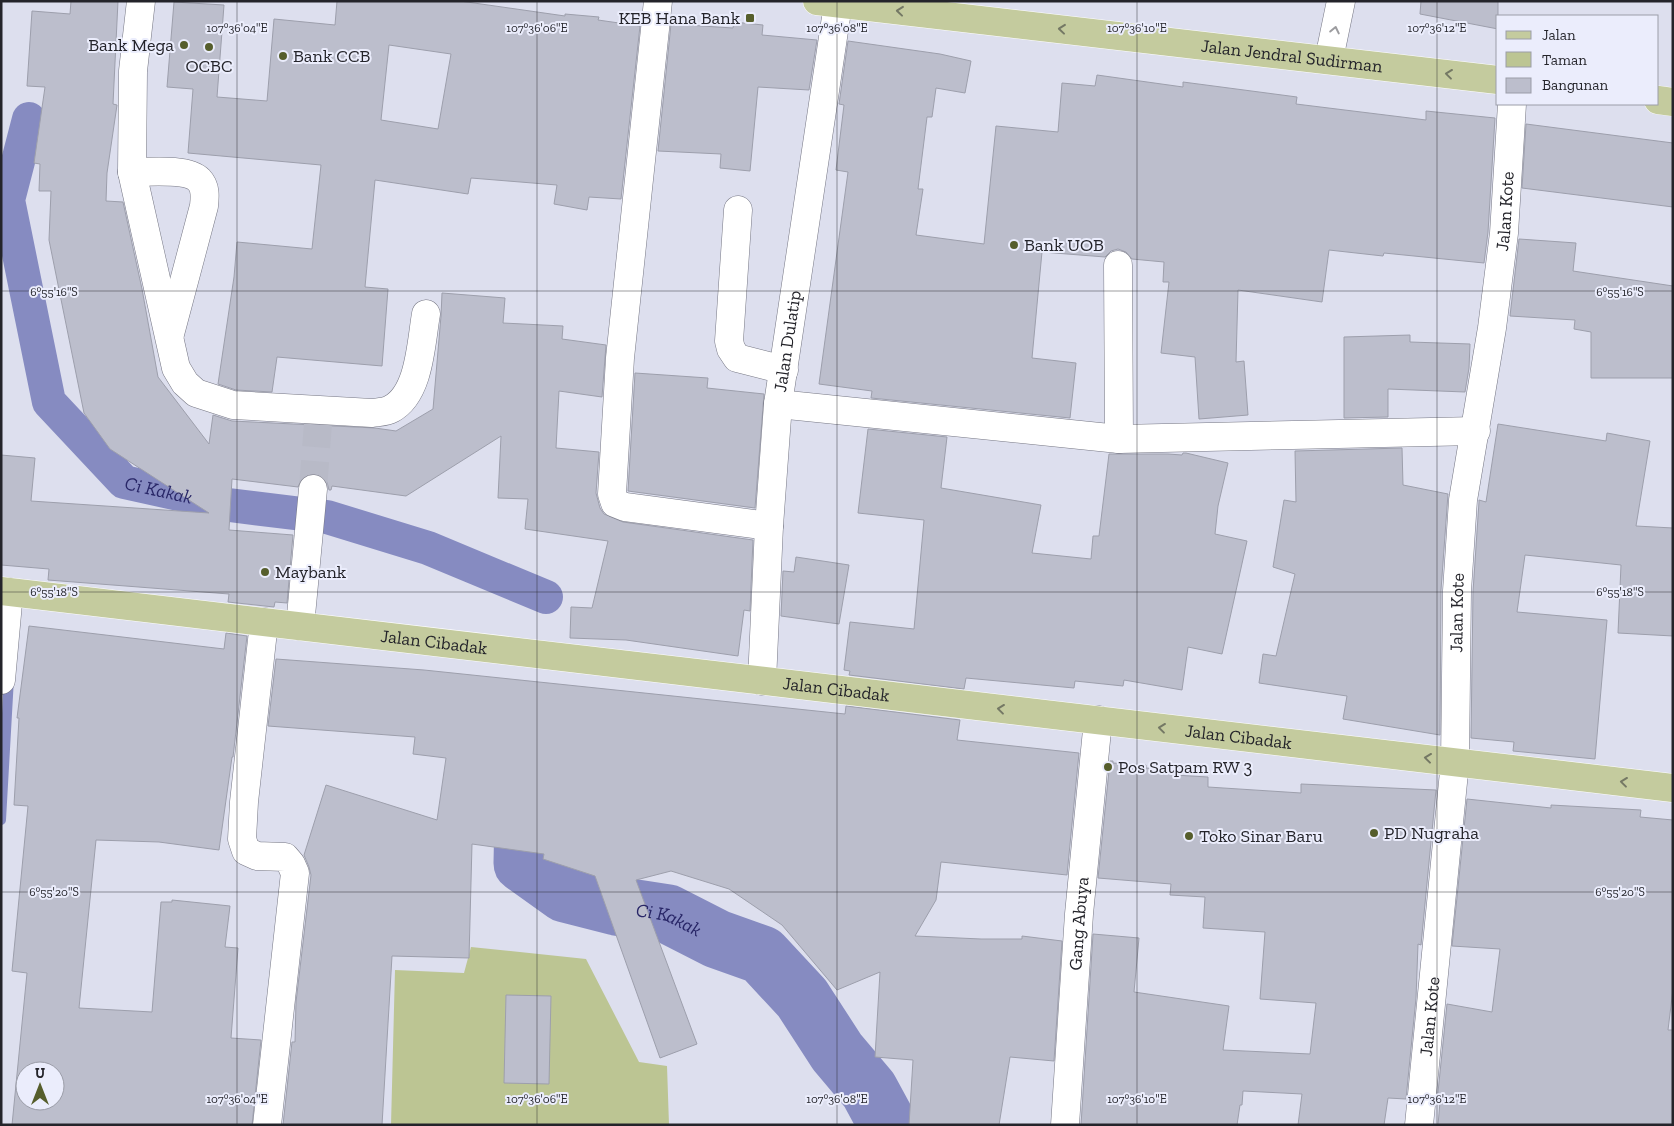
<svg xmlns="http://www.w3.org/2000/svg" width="1674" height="1126" viewBox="0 0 1674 1126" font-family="'Zilla Slab',serif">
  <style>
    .green { fill: #bcc593 }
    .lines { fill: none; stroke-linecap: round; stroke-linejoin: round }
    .stream { stroke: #868bc1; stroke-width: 10 }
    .canal { stroke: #868bc1; stroke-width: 34 }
    .river { stroke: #868bc1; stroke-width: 59 }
    .building { fill: #bcbecc; stroke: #9d9fac; fill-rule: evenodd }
    .minor-tunnel { stroke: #b8bac7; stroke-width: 28; stroke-dasharray: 28 14; stroke-linecap: butt }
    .minor-casing { stroke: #767784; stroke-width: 29 }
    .major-casing { stroke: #fff; stroke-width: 29 }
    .minor { stroke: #fff; stroke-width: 28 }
    .major { stroke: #c4cb9e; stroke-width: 28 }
    .oneway { stroke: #747864 }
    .oneway2 { stroke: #9c9c9f }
    .ticks { fill: none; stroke: #24242a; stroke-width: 1; stroke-opacity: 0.45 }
    .poi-dot { fill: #565e2c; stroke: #ebedfc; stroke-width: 2 }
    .labels { text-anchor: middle; stroke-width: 4; stroke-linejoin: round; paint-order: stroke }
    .poi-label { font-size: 18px; fill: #24242a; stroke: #ebedfc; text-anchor: start }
    .street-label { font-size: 18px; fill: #24242a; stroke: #ebedfc }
    .water-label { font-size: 19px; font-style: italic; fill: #282667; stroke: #ebedfc }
    .ticks-label { font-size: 12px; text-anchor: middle; fill: #24242a; stroke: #ebedfc; stroke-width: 4; stroke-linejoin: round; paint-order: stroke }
  </style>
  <rect width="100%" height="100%" fill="#dddfee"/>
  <path class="green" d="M 471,947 L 586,959 L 639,1062 L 667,1066 L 669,1125 L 391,1125 L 395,970 L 464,973 Z"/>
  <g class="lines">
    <path class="stream" d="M 1,820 L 9,678"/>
    <path class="canal" id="s1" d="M 29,119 L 8,200 L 49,402 L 124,482 L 229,505 L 327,517 L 428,548 L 546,597"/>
    <path class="river" id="s2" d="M 525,770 L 523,863 L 565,893 L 616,906 L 668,914 L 717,939 L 762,955 L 802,998 L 837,1052 L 869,1090 L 888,1125"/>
  </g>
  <path class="building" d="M 71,1 L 118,1 L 113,104 L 117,105 L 107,173 L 106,201 L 123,202 L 142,289 L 158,377 L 209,444 L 213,415 L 232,421 L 375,428 L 396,431 L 433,409 L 441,316 L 442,293 L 505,298 L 503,323 L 563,326 L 562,339 L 606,345 L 602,397 L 559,391 L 556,448 L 599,452 L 596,493 L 600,508 L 604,514 L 623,522 L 753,540 L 750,611 L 744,610 L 738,656 L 626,640 L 570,638 L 571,607 L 592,608 L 608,541 L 525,529 L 528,499 L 498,498 L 501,436 L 406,496 L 332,486 L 331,490 L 329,490 L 327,482 L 322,477 L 315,474 L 306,475 L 301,480 L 298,487 L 232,479 L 229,530 L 293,535 L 287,603 L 275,602 L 274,607 L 228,602 L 229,594 L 48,580 L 49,569 L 1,565 L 1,455 L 35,458 L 31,501 L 209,513 L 110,449 L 84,413 L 49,240 L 51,191 L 39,191 L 40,164 L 34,163 L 45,87 L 27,86 L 32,11 L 70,14 Z
    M 337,1 L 460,1 L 565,16 L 565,14 L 599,17 L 598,20 L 640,26 L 621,199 L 589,197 L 587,210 L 554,204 L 557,185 L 471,178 L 468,194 L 375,180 L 365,287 L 388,289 L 382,366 L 277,357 L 272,392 L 236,390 L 218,384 L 234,277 L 237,242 L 312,249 L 321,165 L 188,153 L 193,89 L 167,87 L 174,2 L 224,5 L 217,97 L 267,101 L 274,19 L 335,25 ZM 389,45 L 451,54 L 438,129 L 381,120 Z
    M 1421,1 L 1498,1 L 1498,29 L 1420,14 Z
    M 734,22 L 763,25 L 762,35 L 817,40 L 809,90 L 758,87 L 750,171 L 720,168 L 721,154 L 658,151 L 671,24 L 733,28 Z
    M 848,41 L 940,54 L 971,61 L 965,93 L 936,88 L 932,117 L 927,117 L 918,189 L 923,189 L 916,235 L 984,244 L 996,126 L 1058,132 L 1062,83 L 1095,86 L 1097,75 L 1183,87 L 1183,82 L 1297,97 L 1296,104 L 1426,120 L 1426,111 L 1495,118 L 1488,232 L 1484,263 L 1384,253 L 1383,256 L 1329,250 L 1322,302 L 1238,290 L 1236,362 L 1244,361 L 1248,415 L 1199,419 L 1195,357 L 1161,353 L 1169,282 L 1163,282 L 1164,262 L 1132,259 L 1126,252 L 1118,249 L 1111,251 L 1105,257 L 1042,252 L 1032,358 L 1076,363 L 1070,418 L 871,398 L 872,391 L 819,384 L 848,172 L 836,170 L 844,105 L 839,104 Z
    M 1526,124 L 1673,143 L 1673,207 L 1522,188 Z
    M 1519,239 L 1576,243 L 1573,271 L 1673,286 L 1673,378 L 1591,378 L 1591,332 L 1574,329 L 1575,320 L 1510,316 Z
    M 1410,335 L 1410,342 L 1470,344 L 1469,368 L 1465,392 L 1388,389 L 1388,417 L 1344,418 L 1344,337 Z
    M 635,373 L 708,378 L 707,388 L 764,394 L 755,508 L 628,491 Z
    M 1498,424 L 1606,441 L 1607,433 L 1650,441 L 1636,526 L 1673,528 L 1673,636 L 1618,633 L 1621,565 L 1525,555 L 1517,612 L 1607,620 L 1595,759 L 1513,751 L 1514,742 L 1471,738 L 1473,592 L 1479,502 L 1479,500 L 1486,502 Z
    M 868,429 L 947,437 L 941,488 L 1041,505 L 1032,553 L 1091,559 L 1093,536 L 1099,536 L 1109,454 L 1168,454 L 1182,455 L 1183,453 L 1186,453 L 1228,463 L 1218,506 L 1215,534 L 1247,541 L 1222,654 L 1188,647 L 1182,690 L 1124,680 L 1123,686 L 1075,681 L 1074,688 L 966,678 L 964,689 L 849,675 L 850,671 L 844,670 L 850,622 L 914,629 L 924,520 L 858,513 Z
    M 1402,448 L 1403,485 L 1448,494 L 1441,590 L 1440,735 L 1343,719 L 1347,696 L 1259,683 L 1263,654 L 1276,656 L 1295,574 L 1273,567 L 1284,500 L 1296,502 L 1295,451 Z
    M 796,557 L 849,565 L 839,624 L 781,616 L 783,571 L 794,572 Z
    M 29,626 L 224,649 L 226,633 L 247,636 L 233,757 L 232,757 L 219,850 L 159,842 L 96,840 L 79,1008 L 152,1012 L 161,902 L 172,902 L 172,900 L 230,906 L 225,947 L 238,948 L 231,1038 L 261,1040 L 252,1125 L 12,1125 L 27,973 L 12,971 L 28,806 L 14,805 L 19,718 L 17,718 ZM 25,1071 L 55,1071 L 55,1101 L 25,1101 Z
    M 276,659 L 424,670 L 845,714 L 846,706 L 960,720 L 957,740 L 1079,753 L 1067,875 L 941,862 L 936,900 L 915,936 L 981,939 L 1022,939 L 1022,936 L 1062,941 L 1054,1061 L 1010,1057 L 999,1125 L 909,1125 L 913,1060 L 875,1057 L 880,972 L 837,990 L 782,925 L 729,889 L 671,871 L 636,880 L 697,1044 L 660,1058 L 595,876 L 543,859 L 544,854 L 472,844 L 469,958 L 392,956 L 382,1125 L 283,1125 L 292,1042 L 295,1042 L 296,1002 L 311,875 L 309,867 L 304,855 L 326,785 L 437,820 L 446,758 L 413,754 L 415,737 L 268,726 Z
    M 1110,761 L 1113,761 L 1113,763 L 1146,765 L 1146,768 L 1175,770 L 1174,775 L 1208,777 L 1208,787 L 1301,793 L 1301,784 L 1436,790 L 1421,945 L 1418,944 L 1416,998 L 1406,1099 L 1388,1098 L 1384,1125 L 1298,1125 L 1302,1094 L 1243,1091 L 1242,1105 L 1240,1105 L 1237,1125 L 1081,1125 L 1093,934 L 1139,938 L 1134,992 L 1229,1006 L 1223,1050 L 1310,1054 L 1316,1003 L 1260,999 L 1265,932 L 1203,928 L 1205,897 L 1170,895 L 1171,884 L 1098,878 Z
    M 1467,799 L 1551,808 L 1551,805 L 1641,810 L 1640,817 L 1673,820 L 1673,989 L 1668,1030 L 1673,1030 L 1673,1125 L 1438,1125 L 1440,1102 L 1437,1102 L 1447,1004 L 1492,1012 L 1500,949 L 1452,946 Z
    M 506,995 L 551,996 L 549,1084 L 504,1083 Z"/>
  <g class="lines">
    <path class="minor-tunnel" d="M 313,489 L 318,423"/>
    <g class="minor-casing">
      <g id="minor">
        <path d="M 141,1 L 133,71 L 132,172 L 176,368 L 185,383 L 196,393 L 233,405 L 372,413 C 378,412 386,412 391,409 C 420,394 421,342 426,314"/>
        <path d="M 658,1 L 620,358 L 612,494 L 615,503 L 625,507 L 769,526"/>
        <path d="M 1329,59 L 1341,1"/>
        <path d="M 132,172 C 148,172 188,168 199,180 C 206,187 205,197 204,206 L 170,334"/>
        <path d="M 738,210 L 729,341 L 731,349 L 737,358 L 784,370"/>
        <path d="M 1118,265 L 1119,439"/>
        <path d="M 778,404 L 1119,439 L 1476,431"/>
        <path d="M 264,622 L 244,802 L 242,839 L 246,851 L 257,856 L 285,857 L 291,864 L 295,873 L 267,1125"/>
        <path d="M 300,626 L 313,489"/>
        <path d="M 1,680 L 9,592"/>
        <path id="s3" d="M 762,681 L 769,526 L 778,404 L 838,4"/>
        <path id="s4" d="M 1065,1125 L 1079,914 L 1098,720"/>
        <path id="s5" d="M 1419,1125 L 1455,762 L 1457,591 L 1463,500 L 1492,328 L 1504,233 L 1512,104"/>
      </g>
    </g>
    <g class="major-casing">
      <g id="major">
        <path id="s6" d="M 817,1 L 1498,80"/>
        <path d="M 1658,100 L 1673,102"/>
        <path id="s7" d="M 1,591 L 1673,788"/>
      </g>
    </g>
    <use href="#minor" class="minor"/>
    <use href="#major" class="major"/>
  </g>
  <defs><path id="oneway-chevron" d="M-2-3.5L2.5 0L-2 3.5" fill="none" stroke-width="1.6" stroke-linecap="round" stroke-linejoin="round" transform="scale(1.25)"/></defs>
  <g class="oneway">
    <use href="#oneway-chevron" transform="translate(900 11) rotate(-174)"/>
    <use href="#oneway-chevron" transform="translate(1062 29) rotate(-174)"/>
    <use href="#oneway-chevron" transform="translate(1449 74) rotate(-173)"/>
    <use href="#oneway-chevron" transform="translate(1001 709) rotate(-173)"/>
    <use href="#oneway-chevron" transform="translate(1162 728) rotate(-173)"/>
    <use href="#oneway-chevron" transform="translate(1428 758) rotate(-173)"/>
    <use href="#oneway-chevron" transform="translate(1624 782) rotate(-173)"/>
  </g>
  <use class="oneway2" href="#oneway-chevron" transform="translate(1335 30) rotate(-78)"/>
  <path class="ticks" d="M 237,1 L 237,1125M 537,1 L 537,1125M 837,1 L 837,1125M 1137,1 L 1137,1125M 1437,1 L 1437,1125M 1,291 L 1673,291M 1,592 L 1673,592M 1,892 L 1673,892"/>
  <g class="poi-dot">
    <rect x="745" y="13" width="10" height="10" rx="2.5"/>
    <circle cx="184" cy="45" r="5"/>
    <circle cx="209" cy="47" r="5"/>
    <circle cx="283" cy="56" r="5"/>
    <circle cx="1014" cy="245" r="5"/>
    <circle cx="265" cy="572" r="5"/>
    <circle cx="1108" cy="767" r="5"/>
    <circle cx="1374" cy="833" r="5"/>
    <circle cx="1189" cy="836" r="5"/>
  </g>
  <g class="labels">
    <g class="poi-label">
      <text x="740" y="24" text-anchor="end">KEB Hana Bank</text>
      <text x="174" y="51" text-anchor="end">Bank Mega</text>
      <text x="293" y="62">Bank CCB</text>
      <text x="209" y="72" text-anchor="middle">OCBC</text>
      <text x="1024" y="251">Bank UOB</text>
      <text x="275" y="578">Maybank</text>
      <text x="1118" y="773">Pos Satpam RW 3</text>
      <text x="1384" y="839">PD Nugraha</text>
      <text x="1199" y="842">Toko Sinar Baru</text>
    </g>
    <g class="street-label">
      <text dy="6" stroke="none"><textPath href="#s6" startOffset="478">Jalan Jendral Sudirman</textPath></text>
      <text dy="6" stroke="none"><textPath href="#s5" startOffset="919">Jalan Kote</textPath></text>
      <text dy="6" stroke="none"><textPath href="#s3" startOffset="341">Jalan Dulatip</textPath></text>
      <text dy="6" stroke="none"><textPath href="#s5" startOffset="514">Jalan Kote</textPath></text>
      <text dy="6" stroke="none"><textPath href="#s7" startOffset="436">Jalan Cibadak</textPath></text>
      <text dy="6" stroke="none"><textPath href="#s7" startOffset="841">Jalan Cibadak</textPath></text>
      <text dy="6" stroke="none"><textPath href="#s7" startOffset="1246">Jalan Cibadak</textPath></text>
      <text dy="6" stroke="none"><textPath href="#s4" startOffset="202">Gang Abuya</textPath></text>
      <text dy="6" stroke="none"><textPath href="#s5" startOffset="109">Jalan Kote</textPath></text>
    </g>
    <g class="water-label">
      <text dy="7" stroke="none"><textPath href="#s1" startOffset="435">Ci Kakak</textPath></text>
      <text dy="7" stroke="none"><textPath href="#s2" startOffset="252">Ci Kakak</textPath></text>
    </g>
  </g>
  <g class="ticks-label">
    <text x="237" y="32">107°36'04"E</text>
    <text x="537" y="32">107°36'06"E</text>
    <text x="837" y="32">107°36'08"E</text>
    <text x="1137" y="32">107°36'10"E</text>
    <text x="1437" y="32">107°36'12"E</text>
    <text x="54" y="296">6°55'16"S</text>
    <text x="1620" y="296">6°55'16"S</text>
    <text x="54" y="596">6°55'18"S</text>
    <text x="1620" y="596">6°55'18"S</text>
    <text x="54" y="896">6°55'20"S</text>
    <text x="1620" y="896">6°55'20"S</text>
    <text x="237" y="1103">107°36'04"E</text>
    <text x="537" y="1103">107°36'06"E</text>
    <text x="837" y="1103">107°36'08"E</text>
    <text x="1137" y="1103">107°36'10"E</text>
    <text x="1437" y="1103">107°36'12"E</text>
  </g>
  <rect width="1674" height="1126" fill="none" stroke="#24242a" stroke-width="5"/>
  <rect x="1496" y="15" width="162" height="90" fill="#ebedfc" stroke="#9b9da8"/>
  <rect x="1506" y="31" width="25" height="8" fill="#c4cb9e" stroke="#9b9da8"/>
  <text x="1542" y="40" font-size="15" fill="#24242a">Jalan</text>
  <rect x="1506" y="52" width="25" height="15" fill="#bcc593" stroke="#9b9da8"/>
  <text x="1542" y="65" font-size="15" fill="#24242a">Taman</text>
  <rect x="1506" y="78" width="25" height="15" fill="#bcbecc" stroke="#9b9da8"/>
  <text x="1542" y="90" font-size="15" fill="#24242a">Bangunan</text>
  <g transform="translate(40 1086)"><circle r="24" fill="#ebedfc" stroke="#9b9da8"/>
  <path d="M0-4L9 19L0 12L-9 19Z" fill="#565e2c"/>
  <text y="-8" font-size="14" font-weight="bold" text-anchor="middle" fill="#24242a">U</text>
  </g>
</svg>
